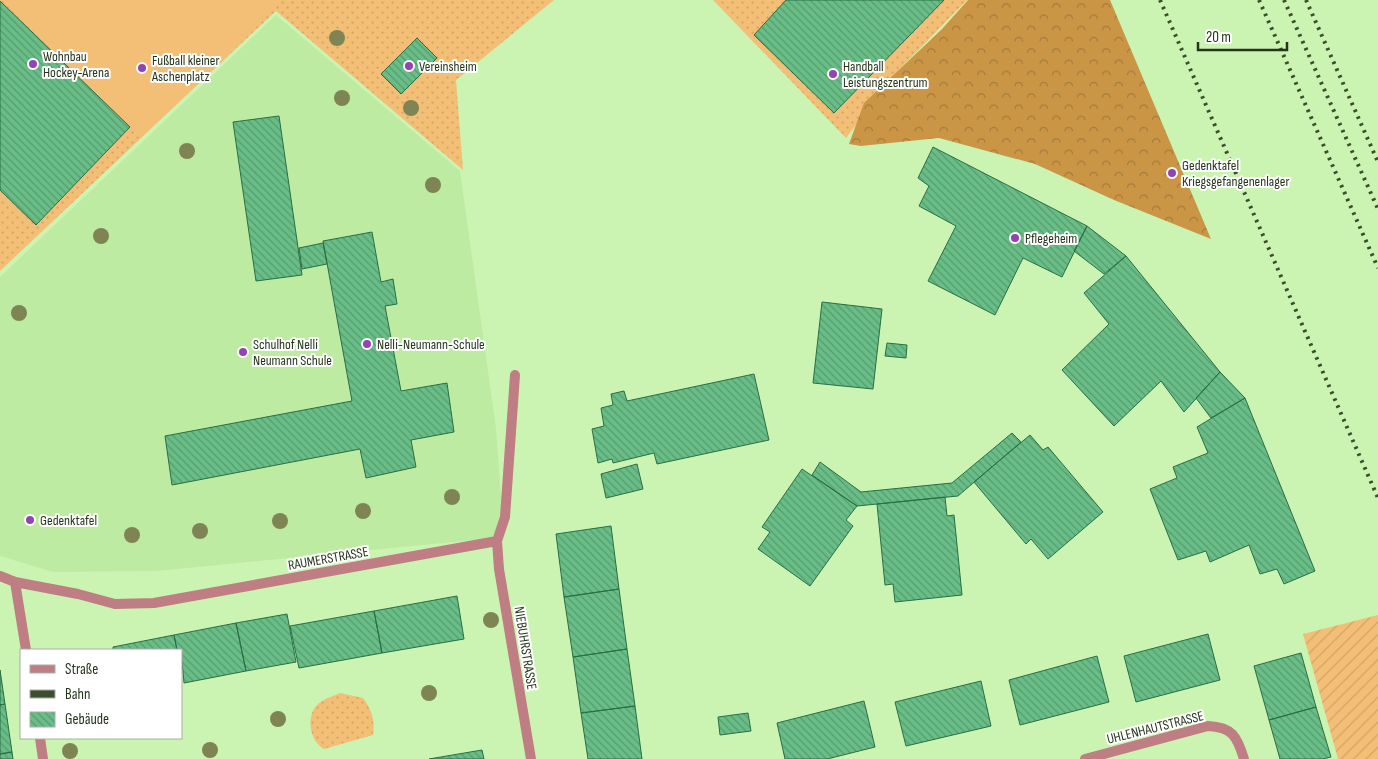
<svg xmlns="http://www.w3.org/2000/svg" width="1378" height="759" viewBox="0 0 1378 759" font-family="'Sofia Sans Condensed',sans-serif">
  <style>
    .built { fill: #beeba2 }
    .grass { fill: url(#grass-dots) }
    .forest { fill: url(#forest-crowns) }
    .garden { fill: url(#garden-furrows) }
    .pitch { fill: #f3bf77 }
    .building { fill: url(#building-back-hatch); stroke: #296e45 }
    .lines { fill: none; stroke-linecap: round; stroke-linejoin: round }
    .minor { stroke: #be7e83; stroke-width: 10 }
    .rail { stroke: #3a4d2e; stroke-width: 4; stroke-dasharray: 2.5 5; stroke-linecap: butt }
    .tree { fill: #7e8453 }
    .poi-dot { fill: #9244b4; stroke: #fff; stroke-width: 2 }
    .labels { text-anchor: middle; stroke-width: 4; stroke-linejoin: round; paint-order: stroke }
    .poi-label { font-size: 14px; fill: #25351b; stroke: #fff; text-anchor: start }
    .street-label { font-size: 14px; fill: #25351b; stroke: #fff }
  </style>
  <defs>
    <pattern id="grass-dots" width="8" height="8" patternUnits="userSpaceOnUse" patternTransform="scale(1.25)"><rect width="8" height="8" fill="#f3bf77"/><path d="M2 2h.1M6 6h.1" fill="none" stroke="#d0a566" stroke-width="1.8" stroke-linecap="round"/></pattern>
    <pattern id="forest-crowns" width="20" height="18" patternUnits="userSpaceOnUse" patternTransform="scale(1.25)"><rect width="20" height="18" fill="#cb9546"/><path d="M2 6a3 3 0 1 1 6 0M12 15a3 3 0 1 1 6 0" fill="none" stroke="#a57a3a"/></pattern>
    <pattern id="garden-furrows" width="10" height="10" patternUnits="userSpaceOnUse" patternTransform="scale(1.25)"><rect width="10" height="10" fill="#f3bf77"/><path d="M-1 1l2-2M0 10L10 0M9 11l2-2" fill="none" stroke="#d0a566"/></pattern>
    <pattern id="building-back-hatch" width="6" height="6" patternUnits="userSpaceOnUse" patternTransform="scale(1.25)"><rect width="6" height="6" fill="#69be87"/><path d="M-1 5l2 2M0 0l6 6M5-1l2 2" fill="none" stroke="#569b6e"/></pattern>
  </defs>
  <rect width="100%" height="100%" fill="#cbf4b2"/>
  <path class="built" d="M 276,15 L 460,171 L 496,428 L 504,537 L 157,571 L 53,572 L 0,556 L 0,277 Z"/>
  <path class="grass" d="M 0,0 L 554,0 L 456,80 L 463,170 L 276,11 L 0,271 Z
    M 713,0 L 967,0 L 899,70 L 846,138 Z
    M 340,693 L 363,698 C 372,710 375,720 373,735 L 324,749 C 310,742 305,716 318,704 C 324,699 333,696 340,693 Z"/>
  <path class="forest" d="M 968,0 L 1110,0 L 1211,239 L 1114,200 L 1035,164 L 939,138 L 861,146 L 849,144 L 864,103 L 942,29 Z"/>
  <path class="garden" d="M 1378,615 L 1378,759 L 1338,759 L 1303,634 Z"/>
  <path class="pitch" d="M 7,0 L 277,0 L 142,135 Z"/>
  <path class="building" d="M 786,0 L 944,0 L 834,113 L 754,35 Z
    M 0,1 L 130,127 L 36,225 L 0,190 Z
    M 417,38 L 437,58 L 401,94 L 381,74 Z
    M 279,116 L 302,275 L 256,281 L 233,122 Z
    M 933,147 L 1087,226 L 1062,277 L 1023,258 L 995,315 L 928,281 L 956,226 L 919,206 L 929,186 L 918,178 Z
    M 1087,226 L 1126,256 L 1104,274 L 1074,251 Z
    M 372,232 L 381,282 L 393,279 L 397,304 L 385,306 L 401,391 L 447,383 L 454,432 L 411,440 L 416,467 L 366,478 L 360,449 L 172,485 L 165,436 L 352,401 L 323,241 Z
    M 323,243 L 327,264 L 302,269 L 299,248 Z
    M 1126,256 L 1220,372 L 1184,412 L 1161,381 L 1114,426 L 1062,370 L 1109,324 L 1084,293 Z
    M 822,302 L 882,309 L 873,389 L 813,383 Z
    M 887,343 L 907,345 L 906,358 L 885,356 Z
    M 1220,372 L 1245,398 L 1211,418 L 1196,398 Z
    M 754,374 L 769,440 L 657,464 L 654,453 L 613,463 L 612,459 L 598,463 L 592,429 L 604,426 L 601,408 L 613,405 L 611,394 L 624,391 L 627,401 Z
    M 1245,398 L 1315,571 L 1284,584 L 1277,569 L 1260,574 L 1249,545 L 1210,562 L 1206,551 L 1178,560 L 1150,489 L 1177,478 L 1173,467 L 1208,453 L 1197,427 Z
    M 1012,433 L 1021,442 L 958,496 L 857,506 L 812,475 L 820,462 L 861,492 L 952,483 Z
    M 1030,435 L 1043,450 L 1048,447 L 1103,512 L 1048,559 L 1031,539 L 1026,544 L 974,482 Z
    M 637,464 L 643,489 L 606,498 L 601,474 Z
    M 802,469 L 857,506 L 846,520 L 853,526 L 810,586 L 758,549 L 770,532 L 762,527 Z
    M 945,497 L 947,516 L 954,515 L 962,595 L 895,602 L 893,584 L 885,585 L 877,504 Z
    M 611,526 L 619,589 L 564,597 L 556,534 Z
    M 619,589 L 627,649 L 573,657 L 564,597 Z
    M 457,596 L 464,639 L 382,653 L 374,611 Z
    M 374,611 L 382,653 L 299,668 L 290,626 Z
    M 287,614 L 296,662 L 246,671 L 236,623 Z
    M 236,623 L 246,671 L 184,683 L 181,650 L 177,650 L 174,635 Z
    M 1208,634 L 1220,680 L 1136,702 L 1124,656 Z
    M 174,635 L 177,650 L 113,650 L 113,647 Z
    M 627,649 L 635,706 L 581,713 L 573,657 Z
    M 1301,653 L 1316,707 L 1269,720 L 1254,666 Z
    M 1097,656 L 1109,702 L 1020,725 L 1009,680 Z
    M 0,670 L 5,704 L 0,705 Z
    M 981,681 L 991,726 L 906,746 L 895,702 Z
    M 864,701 L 875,747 L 827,759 L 785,759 L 777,723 Z
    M 5,704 L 12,752 L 0,754 L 0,705 Z
    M 635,706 L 642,759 L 588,759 L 581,713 Z
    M 1316,707 L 1331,757 L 1323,759 L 1280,759 L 1269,720 Z
    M 748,713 L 751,731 L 720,735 L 718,717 Z
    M 482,750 L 484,759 L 429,759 Z
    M 12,752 L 13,759 L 0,759 L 0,754 Z"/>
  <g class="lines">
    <path class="minor" d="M 515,375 L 505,517 L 497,541 L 499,569 L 531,759
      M 0,576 L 15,582 L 78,594 L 115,604 L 154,603 L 497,541
      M 15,582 L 26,650
      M 40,738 L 43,759
      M 1085,759 L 1208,726 C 1232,727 1237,736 1244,759"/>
    <path class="rail" d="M 1160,0 L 1378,498
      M 1259,0 L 1378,268
      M 1284,0 L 1378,209
      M 1306,0 L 1378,162"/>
  </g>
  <g class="tree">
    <circle cx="337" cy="38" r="8"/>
    <circle cx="342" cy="98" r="8"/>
    <circle cx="411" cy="108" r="8"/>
    <circle cx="187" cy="151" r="8"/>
    <circle cx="433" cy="185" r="8"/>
    <circle cx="101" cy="236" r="8"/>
    <circle cx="19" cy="313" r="8"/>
    <circle cx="452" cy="497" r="8"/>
    <circle cx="363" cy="511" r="8"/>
    <circle cx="280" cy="521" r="8"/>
    <circle cx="200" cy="531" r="8"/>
    <circle cx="132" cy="535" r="8"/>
    <circle cx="491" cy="620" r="8"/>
    <circle cx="429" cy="693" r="8"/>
    <circle cx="278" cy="719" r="8"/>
    <circle cx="210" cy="750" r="8"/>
    <circle cx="70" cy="751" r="8"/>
  </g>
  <g class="poi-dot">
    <circle cx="33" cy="64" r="5"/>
    <circle cx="409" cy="66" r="5"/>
    <circle cx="142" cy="68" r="5"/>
    <circle cx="833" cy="74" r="5"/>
    <circle cx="1172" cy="173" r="5"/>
    <circle cx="1015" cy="238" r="5"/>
    <circle cx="367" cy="344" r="5"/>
    <circle cx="243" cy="352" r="5"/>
    <circle cx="30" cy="520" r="5"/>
  </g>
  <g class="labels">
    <g class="poi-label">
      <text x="43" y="61">Wohnbau<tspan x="43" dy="16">Hockey-Arena</tspan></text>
      <text x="152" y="65">Fußball kleiner<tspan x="152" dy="16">Aschenplatz</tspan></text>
      <text x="419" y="71">Vereinsheim</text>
      <text x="843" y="71">Handball<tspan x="843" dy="16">Leistungszentrum</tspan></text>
      <text x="1182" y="170">Gedenktafel<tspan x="1182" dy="16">Kriegsgefangenenlager</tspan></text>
      <text x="1025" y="243">Pflegeheim</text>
      <text x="253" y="349">Schulhof Nelli<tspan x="253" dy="16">Neumann Schule</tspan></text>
      <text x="377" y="349">Nelli-Neumann-Schule</text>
      <text x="40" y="525">Gedenktafel</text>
    </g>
    <g class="street-label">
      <text transform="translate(328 558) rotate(-10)" y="5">RAUMERSTRASSE</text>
      <text transform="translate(526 648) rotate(81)" y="5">NIEBUHRSTRASSE</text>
      <text transform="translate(1155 727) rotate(-14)" y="5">UHLENHAUTSTRASSE</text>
    </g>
  </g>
  <rect x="20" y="649" width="162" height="90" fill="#ffffff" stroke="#a8aea4"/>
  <rect x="30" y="665" width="25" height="8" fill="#be7e83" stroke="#a8aea4"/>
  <text x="65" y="674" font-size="15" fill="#25351b">Straße</text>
  <rect x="30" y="690" width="25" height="8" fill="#3a4d2e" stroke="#a8aea4"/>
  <text x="65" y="699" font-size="15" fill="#25351b">Bahn</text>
  <rect x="30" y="712" width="25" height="15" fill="url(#building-back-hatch)" stroke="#a8aea4"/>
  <text x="65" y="724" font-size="15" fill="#25351b">Gebäude</text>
  <path d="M1198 42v8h89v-8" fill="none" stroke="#25351b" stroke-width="2.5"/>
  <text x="1206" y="42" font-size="15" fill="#25351b" stroke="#ffffff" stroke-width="4" paint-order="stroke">20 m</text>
</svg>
